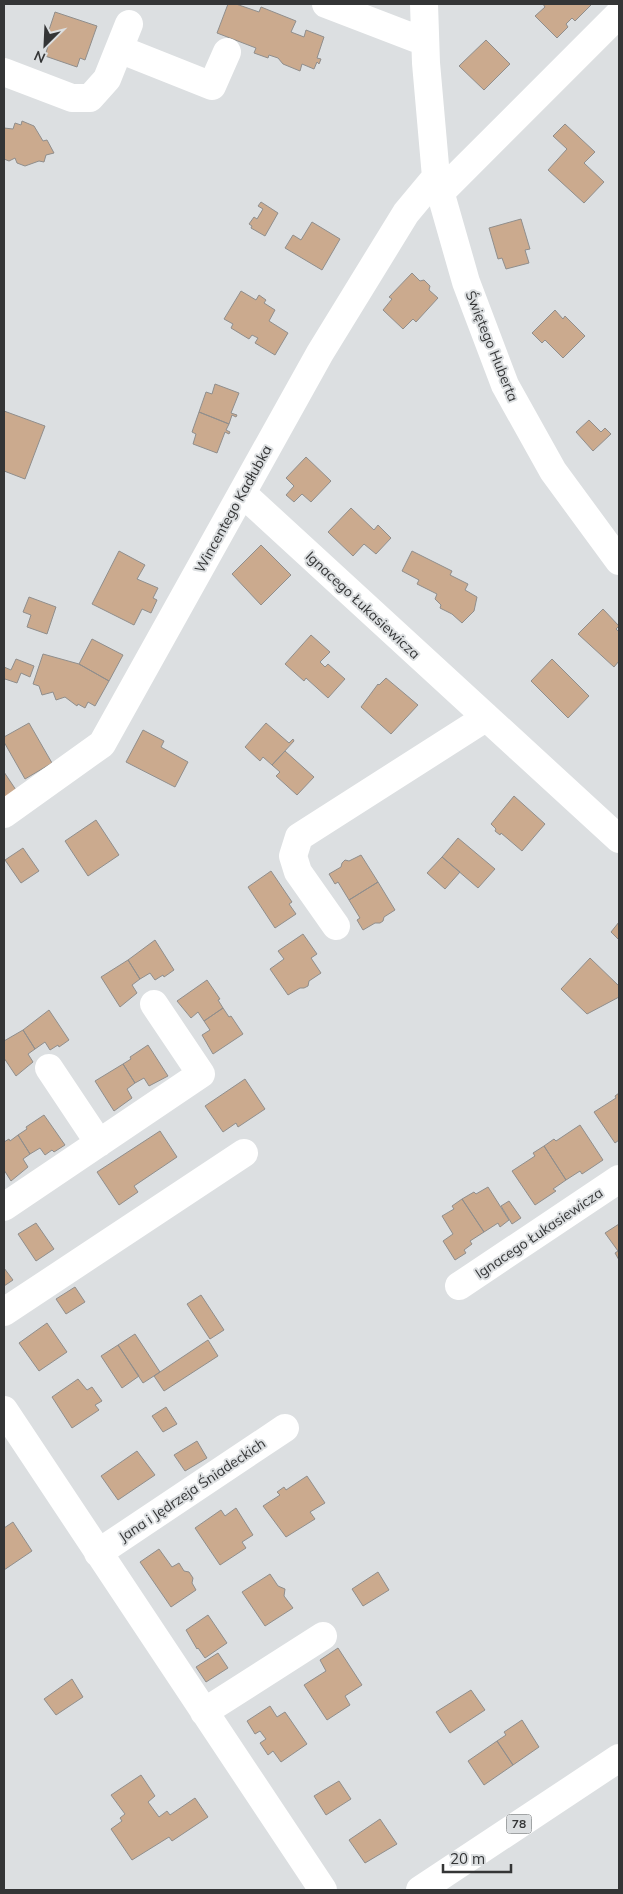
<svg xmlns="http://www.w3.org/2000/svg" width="623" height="1894" viewBox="0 0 623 1894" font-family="Mulish,sans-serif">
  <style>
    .building { fill: #cbaa8e; stroke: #908e8c }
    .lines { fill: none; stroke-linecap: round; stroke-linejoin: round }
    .minor { stroke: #fff; stroke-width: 28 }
    .major { stroke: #fff; stroke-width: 28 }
    .labels { text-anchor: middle; stroke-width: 4; stroke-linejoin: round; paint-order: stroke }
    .shield { fill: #dcdfe1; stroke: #666869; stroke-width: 1 }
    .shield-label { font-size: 12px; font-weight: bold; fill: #343536 }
    .street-label { font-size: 14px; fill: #343536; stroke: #dcdfe1 }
  </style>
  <rect width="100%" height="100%" fill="#dcdfe1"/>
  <path class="building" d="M 228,4 L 236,4 L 259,12 L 261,7 L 296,21 L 291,32 L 304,37 L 306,30 L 324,37 L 317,58 L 321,59 L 319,64 L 317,62 L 314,69 L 302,64 L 300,71 L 283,64 L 278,58 L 269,55 L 268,58 L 254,53 L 256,48 L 217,33 Z
    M 543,4 L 590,4 L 591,5 L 575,21 L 572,18 L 566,24 L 568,27 L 557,38 L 535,16 L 545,7 Z
    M 55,12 L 97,26 L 85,60 L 80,58 L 77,67 L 45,56 L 48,46 L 44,45 Z
    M 486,40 L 510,64 L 484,90 L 459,66 Z
    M 22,121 L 34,126 L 43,141 L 47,140 L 54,153 L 46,155 L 44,162 L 39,161 L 25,166 L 17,163 L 15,158 L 9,161 L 4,159 L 4,128 L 13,129 L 15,123 L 21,125 Z
    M 565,124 L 595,152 L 584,163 L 604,182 L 584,203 L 548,170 L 567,149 L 553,136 Z
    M 261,202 L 278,213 L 265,236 L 251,228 L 252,226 L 249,224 L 254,217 L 257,219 L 263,209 L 258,206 Z
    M 521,219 L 530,249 L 525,250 L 529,263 L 506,269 L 502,258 L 498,259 L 489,228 Z
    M 312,222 L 340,239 L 322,270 L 285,248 L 293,235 L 301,240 Z
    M 412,273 L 420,281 L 424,280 L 430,286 L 429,290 L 438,298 L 416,322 L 413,319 L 403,329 L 383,310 L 392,299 L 389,297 Z
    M 241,291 L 256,300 L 259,295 L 266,300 L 264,303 L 275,310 L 269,321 L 288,333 L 275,355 L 255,343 L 258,338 L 252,335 L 249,339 L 231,328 L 233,324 L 224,319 Z
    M 555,310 L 563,319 L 565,316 L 585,336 L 563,358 L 545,340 L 542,343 L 532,333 Z
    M 215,384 L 239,393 L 231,413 L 237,415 L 236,417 L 232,415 L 229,424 L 199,412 L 206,392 L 212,394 Z
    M 4,411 L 45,426 L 25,479 L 4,471 Z
    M 199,412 L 229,424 L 226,430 L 230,432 L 229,434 L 225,432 L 217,453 L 193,444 L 196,434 L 192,432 Z
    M 589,420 L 601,432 L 605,428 L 611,434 L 593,451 L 576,432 Z
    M 306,457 L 331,481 L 311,502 L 302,494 L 294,502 L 286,495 L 294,486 L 286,478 Z
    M 351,508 L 374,530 L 378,525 L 391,538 L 376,554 L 364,544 L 353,556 L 328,532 Z
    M 261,545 L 291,575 L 261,605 L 232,574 Z
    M 119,551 L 145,565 L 137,579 L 158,588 L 153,598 L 157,600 L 151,613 L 142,609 L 134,625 L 92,604 Z
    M 412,551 L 452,571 L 450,575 L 468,584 L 465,590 L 477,597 L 474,611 L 462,623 L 452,614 L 440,608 L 441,605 L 435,599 L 437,594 L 417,584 L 419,580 L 402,571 Z
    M 29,597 L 56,607 L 47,634 L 27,627 L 31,615 L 23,612 Z
    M 603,609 L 619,626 L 616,629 L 619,632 L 619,661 L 614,667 L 578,634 Z
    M 311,635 L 330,652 L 320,662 L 325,667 L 328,664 L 345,679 L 328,698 L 306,678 L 304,681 L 285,664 Z
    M 92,639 L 123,655 L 109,681 L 79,664 Z
    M 43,654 L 79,664 L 109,681 L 95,706 L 88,702 L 85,708 L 78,704 L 77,706 L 65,697 L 56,700 L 53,692 L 42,695 L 39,686 L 33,684 Z
    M 16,659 L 34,666 L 30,677 L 21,673 L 17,683 L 5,679 L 4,681 L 4,667 L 11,670 Z
    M 552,659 L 589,696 L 568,718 L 531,681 Z
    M 386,678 L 418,705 L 391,734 L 361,707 L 378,684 L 379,685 Z
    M 29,723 L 52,763 L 25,779 L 4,742 L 4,737 Z
    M 266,723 L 289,743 L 293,739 L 294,741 L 272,765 L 263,757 L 260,761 L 245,747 Z
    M 143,730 L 164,741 L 161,747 L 188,762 L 175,787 L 126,762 Z
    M 285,751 L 314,777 L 297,795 L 276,776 L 280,772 L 272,765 Z
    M 4,772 L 16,790 L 4,799 Z
    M 514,796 L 545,824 L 522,851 L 501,833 L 500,835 L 495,831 L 496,829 L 491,824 Z
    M 96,820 L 119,855 L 88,876 L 65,841 Z
    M 458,838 L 495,869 L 478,888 L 442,857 Z
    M 23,848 L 39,871 L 21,883 L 5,860 Z
    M 361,855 L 378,882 L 349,900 L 338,882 L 335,884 L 329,874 L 341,867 L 342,863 L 345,860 L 349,861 Z
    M 442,857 L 460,872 L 445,889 L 427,873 Z
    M 271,871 L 292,902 L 289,904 L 296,914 L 275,928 L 248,887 Z
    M 378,882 L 395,910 L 384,917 L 383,921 L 380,923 L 375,923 L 363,930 L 357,920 L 360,918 L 349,900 Z
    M 619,922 L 619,940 L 611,932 Z
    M 303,934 L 317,954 L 311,958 L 321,973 L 309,981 L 308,986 L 304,988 L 300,988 L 288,995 L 270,969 L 284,959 L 278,951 Z
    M 155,940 L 174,970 L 164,977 L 163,975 L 155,980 L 150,973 L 140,979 L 128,960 Z
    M 590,958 L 619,986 L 619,997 L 587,1014 L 561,989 Z
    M 128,960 L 140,979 L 132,985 L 137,993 L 120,1007 L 101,977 Z
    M 207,980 L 220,999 L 218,1000 L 223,1008 L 204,1021 L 198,1012 L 191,1018 L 177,1001 Z
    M 223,1008 L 229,1017 L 231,1016 L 243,1034 L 213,1054 L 202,1035 L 210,1030 L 204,1021 Z
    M 49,1010 L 69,1040 L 59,1047 L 58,1045 L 50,1050 L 45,1042 L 35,1049 L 23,1030 Z
    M 23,1030 L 35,1049 L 28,1054 L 33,1062 L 16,1076 L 4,1058 L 4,1041 Z
    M 148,1045 L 168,1076 L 149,1086 L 144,1078 L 135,1083 L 123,1064 L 131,1059 L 130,1057 Z
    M 123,1064 L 135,1083 L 127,1089 L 132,1098 L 114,1111 L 95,1081 Z
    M 245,1079 L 265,1109 L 238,1127 L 236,1123 L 223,1132 L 205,1106 Z
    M 619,1093 L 619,1140 L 615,1143 L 594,1112 L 616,1098 L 615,1096 Z
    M 44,1115 L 65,1145 L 54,1152 L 52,1150 L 45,1155 L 40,1148 L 30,1154 L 18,1135 L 27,1129 L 26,1127 Z
    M 580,1125 L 603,1160 L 582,1174 L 580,1171 L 566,1180 L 544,1146 L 554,1139 L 556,1141 Z
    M 160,1131 L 177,1157 L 134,1186 L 138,1192 L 119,1205 L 97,1172 Z
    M 18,1135 L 30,1154 L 23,1159 L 28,1167 L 11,1181 L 4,1170 L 4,1142 L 9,1139 L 10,1141 Z
    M 544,1146 L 566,1180 L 553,1189 L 556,1191 L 535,1205 L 512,1171 L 535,1156 L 533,1153 Z
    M 488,1187 L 509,1220 L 500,1227 L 498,1223 L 484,1232 L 462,1199 L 474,1192 L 476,1194 Z
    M 462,1199 L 484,1232 L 470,1241 L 472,1244 L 464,1250 L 466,1253 L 455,1260 L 443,1241 L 453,1234 L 442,1216 L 454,1209 L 452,1206 Z
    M 509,1201 L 521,1218 L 512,1224 L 501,1206 Z
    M 36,1223 L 54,1249 L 36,1261 L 18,1234 Z
    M 619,1224 L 619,1260 L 615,1253 L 618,1251 L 605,1233 Z
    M 4,1268 L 13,1280 L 4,1286 Z
    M 75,1287 L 85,1302 L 66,1314 L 56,1299 Z
    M 201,1295 L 224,1330 L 210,1339 L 187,1304 Z
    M 47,1323 L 67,1352 L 39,1371 L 19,1343 Z
    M 135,1334 L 160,1372 L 143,1383 L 118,1345 Z
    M 208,1340 L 218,1356 L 164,1391 L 154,1376 Z
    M 118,1345 L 139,1376 L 122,1388 L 101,1356 Z
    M 78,1379 L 87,1390 L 92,1387 L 102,1401 L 95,1405 L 99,1410 L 72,1428 L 52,1397 Z
    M 166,1407 L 177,1424 L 163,1432 L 152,1416 Z
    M 197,1441 L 207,1458 L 185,1471 L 174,1455 Z
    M 137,1451 L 155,1475 L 118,1500 L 101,1476 Z
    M 307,1476 L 325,1503 L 310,1512 L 315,1519 L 286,1537 L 263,1506 L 280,1495 L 277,1492 L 284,1487 L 286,1490 Z
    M 236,1508 L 253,1535 L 242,1542 L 246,1548 L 220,1565 L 195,1528 L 221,1510 L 225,1516 Z
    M 13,1522 L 32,1551 L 4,1570 L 4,1528 Z
    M 159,1549 L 172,1567 L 179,1563 L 184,1571 L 189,1572 L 193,1578 L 192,1583 L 196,1590 L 171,1607 L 140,1562 Z
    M 378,1572 L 389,1590 L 363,1606 L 352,1589 Z
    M 270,1574 L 278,1586 L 285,1589 L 284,1596 L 293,1608 L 265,1626 L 242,1592 Z
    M 208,1615 L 227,1643 L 205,1658 L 198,1648 L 197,1649 L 186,1630 Z
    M 338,1648 L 362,1685 L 345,1696 L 350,1705 L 327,1720 L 304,1685 L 326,1671 L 320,1660 Z
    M 218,1653 L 228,1668 L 206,1682 L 196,1667 Z
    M 72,1679 L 83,1697 L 56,1715 L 44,1699 Z
    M 471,1690 L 485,1710 L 450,1733 L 436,1712 Z
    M 270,1706 L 277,1717 L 285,1712 L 307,1744 L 281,1762 L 273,1751 L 268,1755 L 260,1743 L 266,1739 L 260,1731 L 255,1734 L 247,1721 Z
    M 522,1720 L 539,1747 L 513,1765 L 497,1741 L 506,1735 L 504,1732 Z
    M 497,1741 L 513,1765 L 484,1785 L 468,1761 Z
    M 141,1775 L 155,1796 L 148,1802 L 159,1817 L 167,1811 L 170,1815 L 195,1798 L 208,1817 L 172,1841 L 169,1837 L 132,1860 L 111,1829 L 122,1821 L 120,1818 L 125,1814 L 111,1795 Z
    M 339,1781 L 351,1799 L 326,1815 L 314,1796 Z
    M 380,1819 L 397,1844 L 365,1863 L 349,1840 Z"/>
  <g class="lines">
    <path class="minor" d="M 326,4 L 425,42
      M 424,4 L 426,63 L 436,177 L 466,282 L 505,385 L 553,471 L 619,561
      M 119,49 L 212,86 L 227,52
      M 4,72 L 72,98 L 90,98 L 107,79 L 129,24
      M 440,193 L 619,14
      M 242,493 L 619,839
      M 4,814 L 102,744 L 320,353 L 406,213 L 436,177
      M 336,926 L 298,872 L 293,856 L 299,837 L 479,722 L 485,716
      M 49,1068 L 99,1143
      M 4,1207 L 201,1074 L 154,1004
      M 459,1286 L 619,1179
      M 4,1312 L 244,1153
      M 4,1410 L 323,1890
      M 98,1553 L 285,1428
      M 204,1712 L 323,1636"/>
    <path class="major" d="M 420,1890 L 619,1758"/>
  </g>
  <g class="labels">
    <rect class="shield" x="506.5" y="1814.5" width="25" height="19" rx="4"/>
    <g class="shield-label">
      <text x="519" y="1828">78</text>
    </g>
    <g class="street-label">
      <text transform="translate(492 346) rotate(68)" y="5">Świętego Huberta</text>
      <text transform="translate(233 509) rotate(-61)" y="5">Wincentego Kadłubka</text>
      <text transform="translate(363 605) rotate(43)" y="5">Ignacego Łukasiewicza</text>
      <text transform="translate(539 1233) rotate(-34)" y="5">Ignacego Łukasiewicza</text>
      <text transform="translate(192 1490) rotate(-34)" y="5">Jana i Jędrzeja Śniadeckich</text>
    </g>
  </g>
  <rect width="623" height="1894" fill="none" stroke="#343536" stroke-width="10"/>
  <g transform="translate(45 45) rotate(204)" stroke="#dcdfe1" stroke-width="4" paint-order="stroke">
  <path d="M0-4L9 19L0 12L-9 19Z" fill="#343536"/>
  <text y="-8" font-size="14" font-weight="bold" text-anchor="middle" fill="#343536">N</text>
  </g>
  <path d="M443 1864v8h68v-8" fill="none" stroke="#343536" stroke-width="2.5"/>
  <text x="450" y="1864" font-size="15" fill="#343536" stroke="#dcdfe1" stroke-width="4" paint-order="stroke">20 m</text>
</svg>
